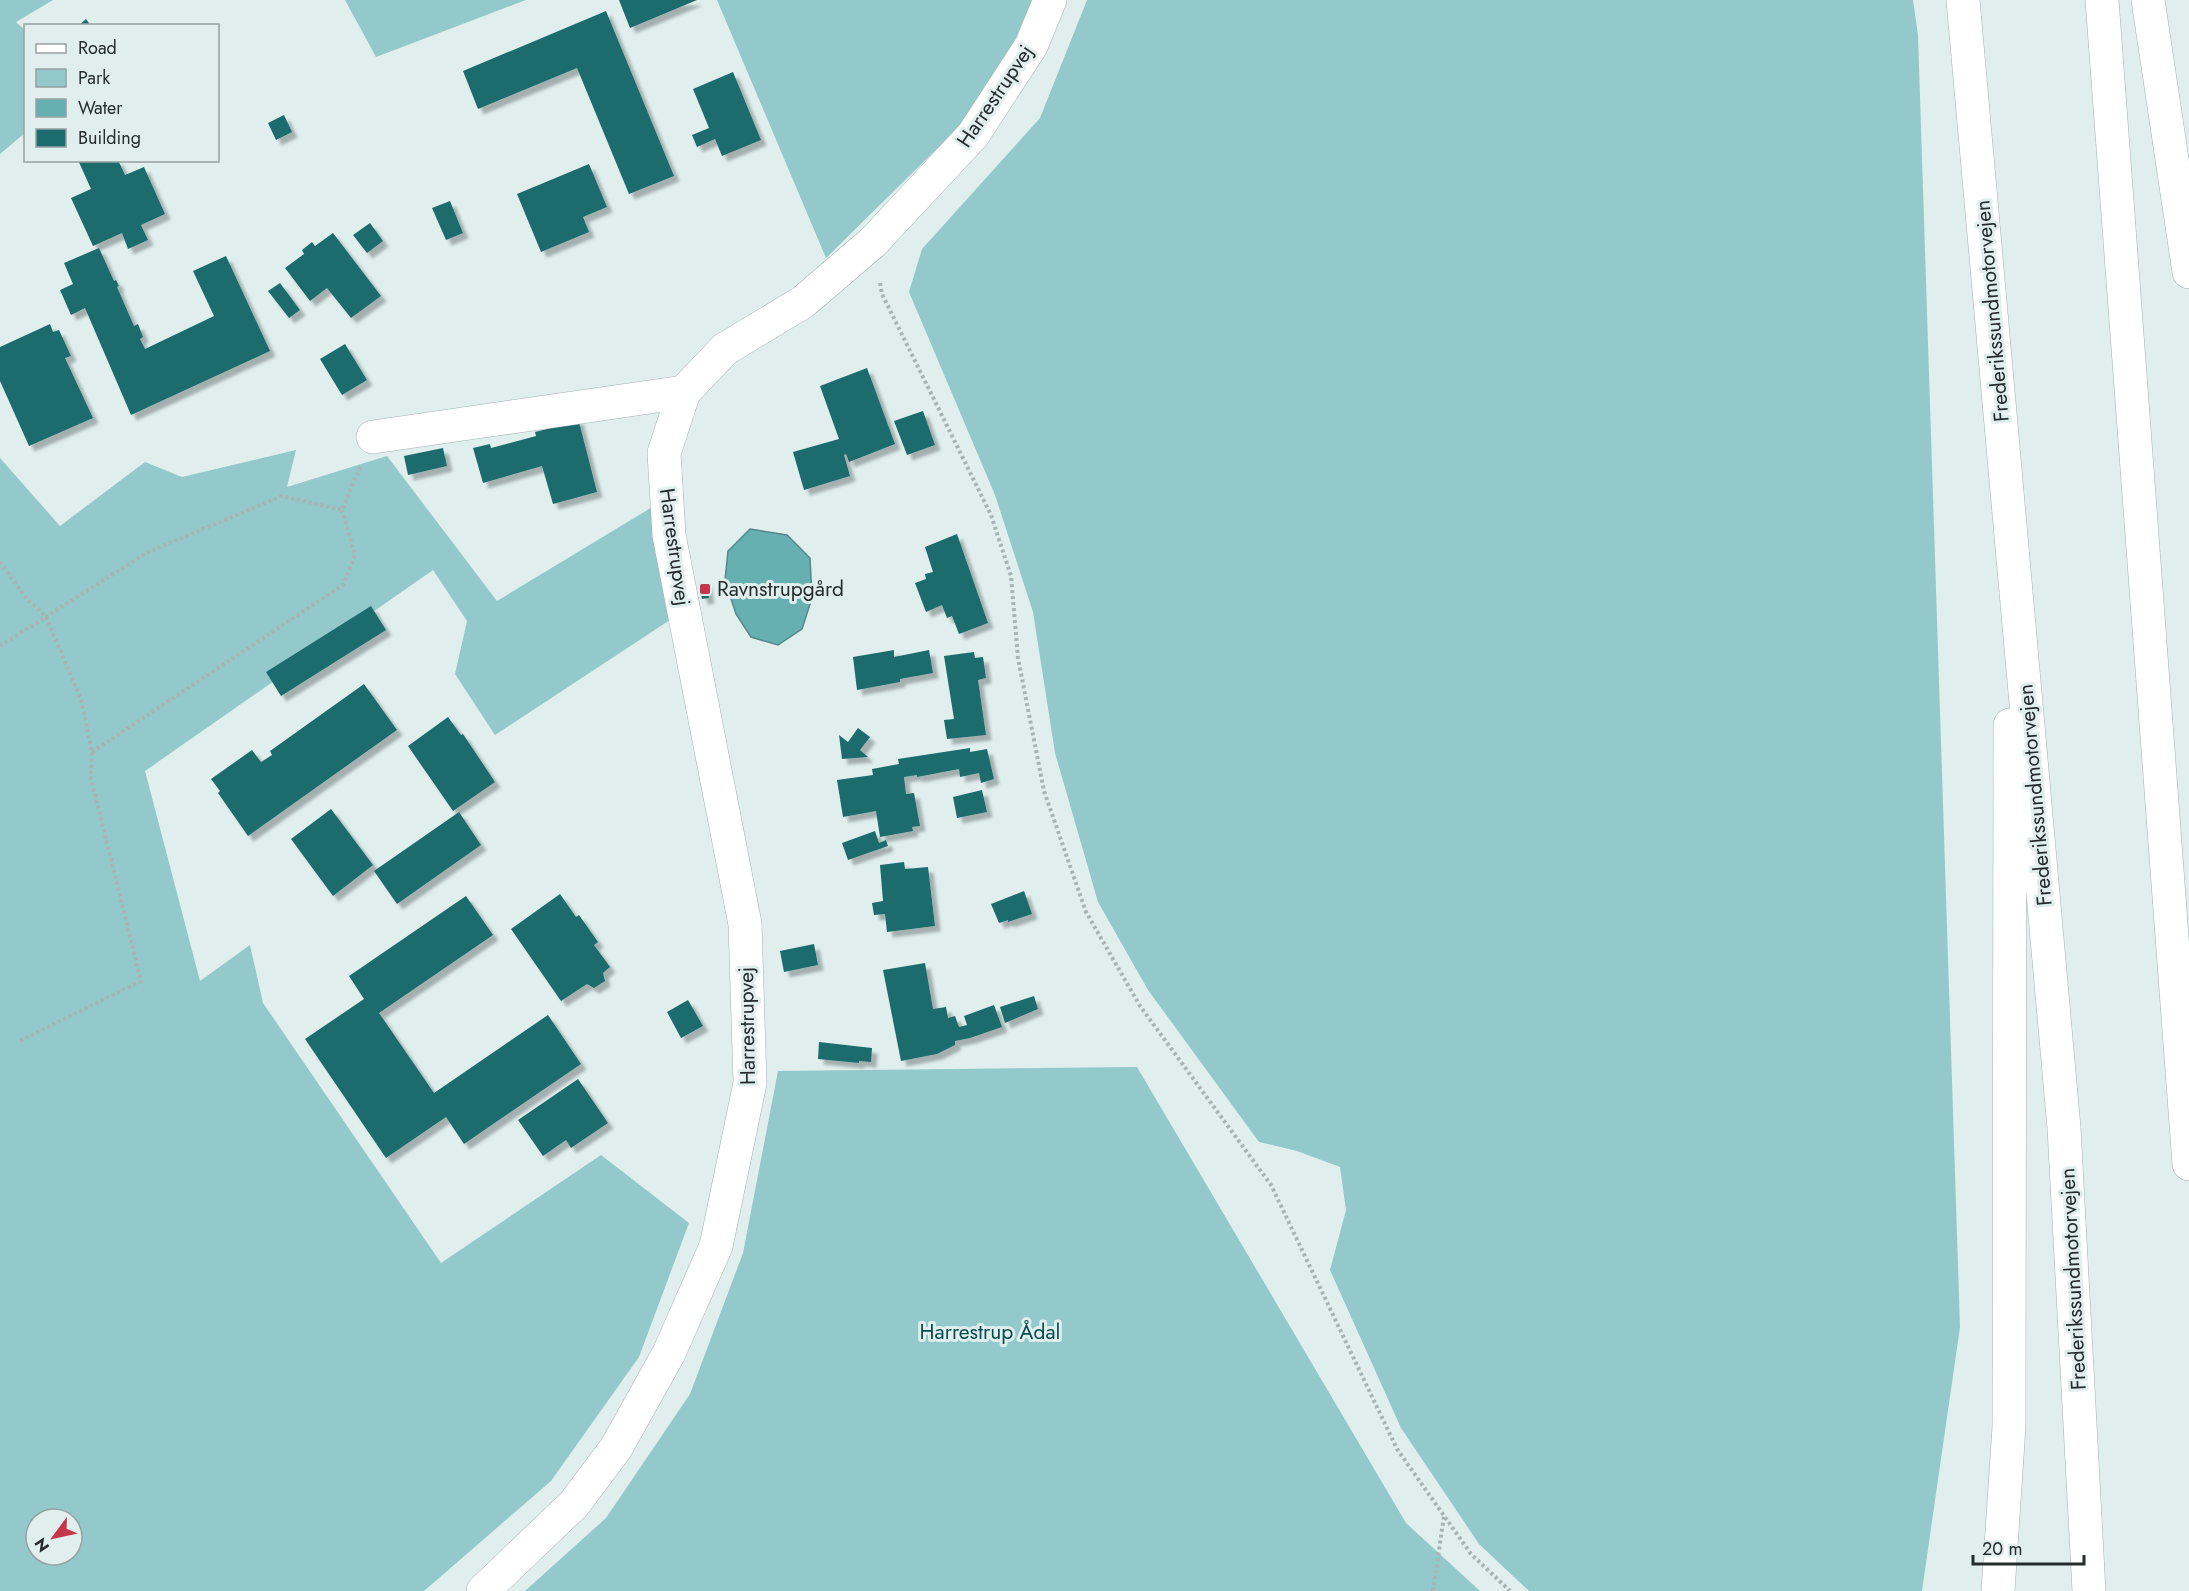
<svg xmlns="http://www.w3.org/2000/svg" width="2189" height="1591" viewBox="0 0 2189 1591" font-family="Jost,sans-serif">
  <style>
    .green { fill: #93c9ca; fill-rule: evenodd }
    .water { fill: #67b0b2; stroke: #54888a; stroke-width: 1.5 }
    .building { fill: #1d6c6e; filter: url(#shadow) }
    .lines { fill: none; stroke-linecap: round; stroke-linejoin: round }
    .minor-casing { stroke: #a4b1b2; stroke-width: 34 }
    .highway-casing { stroke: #a4b1b2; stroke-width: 34 }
    .path { stroke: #a8b3b3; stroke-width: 4; stroke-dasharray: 3 3; stroke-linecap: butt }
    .minor { stroke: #fff; stroke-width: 33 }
    .highway { stroke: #fff; stroke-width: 33 }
    .poi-dot { fill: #c6364a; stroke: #e0eeee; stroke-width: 2 }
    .labels { text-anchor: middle; stroke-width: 6; stroke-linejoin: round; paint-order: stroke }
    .street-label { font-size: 21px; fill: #262b2b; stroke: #e0eeee }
    .poi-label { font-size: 21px; fill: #262b2b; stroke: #e0eeee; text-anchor: start }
    .park-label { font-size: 21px; fill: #064c4e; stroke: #e0eeee }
  </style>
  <defs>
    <filter id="shadow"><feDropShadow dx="5.5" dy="5.5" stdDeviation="1.5" flood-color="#0004"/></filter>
  </defs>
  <rect width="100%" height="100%" fill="#e0eeee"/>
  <path class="green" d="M 0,0 L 53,0 L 16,22 L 25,30 L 25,133 L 0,154 Z
    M 345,0 L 526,0 L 376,57 Z
    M 717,0 L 1032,0 L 1019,35 L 964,122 L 826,258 Z
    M 1087,0 L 1913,0 L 1918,35 L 1960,1327 L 1922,1591 L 1529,1591 L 1479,1544 L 1401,1428 L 1330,1270 L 1346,1210 L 1340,1167 L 1297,1151 L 1259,1142 L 1148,990 L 1098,902 L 1055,753 L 1033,612 L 995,495 L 909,292 L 922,249 L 1040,118 Z
    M 296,450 L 287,487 L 387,456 L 497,601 L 654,506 L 670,620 L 495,735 L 455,674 L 467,621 L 433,570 L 145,771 L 200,981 L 250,945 L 263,1003 L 441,1263 L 601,1155 L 689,1223 L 639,1357 L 551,1481 L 424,1591 L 0,1591 L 0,458 L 60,526 L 145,462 L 182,477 ZM 36,1519 L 72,1519 L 72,1555 L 36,1555 Z
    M 1137,1067 L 1406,1523 L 1480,1591 L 525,1591 L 606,1518 L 690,1394 L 743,1253 L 778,1071 Z"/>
  <path class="water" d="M 750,529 L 787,535 L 810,558 L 812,598 L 802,629 L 778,645 L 751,637 L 736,614 L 725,580 L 728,551 Z"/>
  <path class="building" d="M 619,0 L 697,0 L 630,28 Z
    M 606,11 L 674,176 L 629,194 L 577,68 L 478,109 L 463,71 Z
    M 86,19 L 91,26 L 78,26 Z
    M 733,72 L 761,140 L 722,156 L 715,139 L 697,147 L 692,135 L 709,128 L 693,89 Z
    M 284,115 L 292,132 L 276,140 L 268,123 Z
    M 78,160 L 118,160 L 125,175 L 144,167 L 165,214 L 141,225 L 148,240 L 128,249 L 122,233 L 93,246 L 71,198 L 91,189 Z
    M 589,164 L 607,207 L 583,217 L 589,232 L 541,252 L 517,194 Z
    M 450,201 L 463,233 L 446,240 L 432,208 Z
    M 370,223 L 383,241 L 367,253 L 353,235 Z
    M 333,233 L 381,296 L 351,318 L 327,288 L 310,301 L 285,268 L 304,254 L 302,250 L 312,242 L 315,246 Z
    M 99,248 L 114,281 L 116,280 L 119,286 L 117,287 L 134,326 L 138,324 L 143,337 L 140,339 L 145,349 L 214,316 L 193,271 L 226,256 L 270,351 L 131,415 L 85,308 L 71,315 L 60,290 L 73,284 L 64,263 Z
    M 280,283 L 300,310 L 289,318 L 268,291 Z
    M 50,324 L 53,332 L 59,330 L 71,356 L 65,358 L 93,418 L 29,446 L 0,381 L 0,347 Z
    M 345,344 L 367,380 L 342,395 L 320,359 Z
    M 867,368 L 895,444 L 849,462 L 846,454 L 844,455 L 850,476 L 804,490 L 793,452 L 839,439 L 820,386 Z
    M 923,411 L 935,445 L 907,455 L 894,421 Z
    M 578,418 L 597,492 L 553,504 L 542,466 L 483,483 L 473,448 L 490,444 L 491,448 L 536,436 L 535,432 L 559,426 Z
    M 443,448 L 447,466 L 408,475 L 404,456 Z
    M 957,534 L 988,623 L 959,634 L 952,616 L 947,618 L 942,605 L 926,612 L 915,583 L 926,579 L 925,574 L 933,572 L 925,547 Z
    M 706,582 L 709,598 L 702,599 L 699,583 Z
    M 371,606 L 386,630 L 281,696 L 266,672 Z
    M 894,650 L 894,657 L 929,650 L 933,673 L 900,679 L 900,682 L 857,690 L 853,657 Z
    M 974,652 L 975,658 L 983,657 L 986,678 L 978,680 L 986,735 L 947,739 L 944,720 L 954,719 L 944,656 Z
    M 364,684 L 397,730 L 248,836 L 218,793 L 220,791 L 211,779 L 252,750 L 261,762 L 272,755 L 270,751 Z
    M 448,717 L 461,735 L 463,734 L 495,782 L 453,811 L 408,746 Z
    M 858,728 L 870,737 L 860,750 L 868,757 L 842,759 L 839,735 L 848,742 Z
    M 970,748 L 970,752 L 987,749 L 994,779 L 981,783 L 979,773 L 960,777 L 959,769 L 917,777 L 917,775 L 904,777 L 906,794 L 914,793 L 920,826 L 912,827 L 913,831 L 880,837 L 876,811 L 843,817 L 837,780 L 873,775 L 872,769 L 899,764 L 898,759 Z
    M 982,790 L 987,812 L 957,818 L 953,797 Z
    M 331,809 L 373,865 L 333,896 L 291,839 Z
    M 459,812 L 481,845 L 397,904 L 374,871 Z
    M 875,831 L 879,843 L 886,840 L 888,846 L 848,860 L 842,843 Z
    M 904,862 L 905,869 L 928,867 L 935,926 L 887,932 L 885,914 L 874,915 L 872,903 L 883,901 L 880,865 Z
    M 1024,891 L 1032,914 L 1008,922 L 1008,920 L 999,923 L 991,904 Z
    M 560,894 L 576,917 L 579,915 L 598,942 L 594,945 L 610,967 L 603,973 L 605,981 L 594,988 L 587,984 L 561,1001 L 511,929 Z
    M 466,896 L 493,935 L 379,1013 L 434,1093 L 548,1015 L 581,1064 L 464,1144 L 446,1117 L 386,1158 L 305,1039 L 364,999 L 349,976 Z
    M 814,944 L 818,965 L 784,972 L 780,951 Z
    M 925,963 L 933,1009 L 946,1007 L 948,1018 L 955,1016 L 959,1027 L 967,1025 L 964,1016 L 994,1005 L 1002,1027 L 970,1038 L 955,1041 L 955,1045 L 937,1054 L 901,1061 L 883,970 Z
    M 1034,996 L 1038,1009 L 1005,1023 L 1000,1007 Z
    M 688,1000 L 703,1026 L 681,1038 L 667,1012 Z
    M 819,1042 L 872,1048 L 871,1062 L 859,1061 L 859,1063 L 818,1059 Z
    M 578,1079 L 608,1123 L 571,1148 L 566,1140 L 543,1156 L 518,1120 Z"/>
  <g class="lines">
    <g class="minor-casing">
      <path id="minor" d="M 373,437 L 684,392
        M 483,1591 L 574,1504 L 616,1448 L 669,1353 L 716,1246 L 750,1083 L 745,924 L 669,535 L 664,453 L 684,392 L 725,349 L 803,302 L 873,242 L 973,135 L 1031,46 L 1050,0"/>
    </g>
    <g class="highway-casing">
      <path id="highway" d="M 1963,0 L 2064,1128 L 2089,1591
        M 2102,0 L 2189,1164
        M 2148,0 L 2189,272
        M 1998,1591 L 2009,1427 L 2010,725"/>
    </g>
    <path class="path" d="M 880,283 L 882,294 L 991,515 L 1011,576 L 1018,658 L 1044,791 L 1086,912 L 1140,1006 L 1271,1185 L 1397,1449 L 1471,1554 L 1510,1591
      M 0,562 L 27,599 L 46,617 L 81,699 L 92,752 L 91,778 L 141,981 L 18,1042
      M 0,646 L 148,552 L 282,496 L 342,510 L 360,467
      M 92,752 L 343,585 L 355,555 L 342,510
      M 1433,1591 L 1444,1516"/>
    <use href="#minor" class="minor"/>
    <use href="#highway" class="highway"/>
  </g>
  <rect class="poi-dot" x="699" y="583" width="12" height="12" rx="3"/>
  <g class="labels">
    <g class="street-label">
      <text transform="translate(995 96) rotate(-56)" y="7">Harrestrupvej</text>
      <text transform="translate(1992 311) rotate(-95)" y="7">Frederikssundmotorvejen</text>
      <text transform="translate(675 547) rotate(82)" y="7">Harrestrupvej</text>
      <text transform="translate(2035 795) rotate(-95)" y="7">Frederikssundmotorvejen</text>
      <text transform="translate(747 1026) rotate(-91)" y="7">Harrestrupvej</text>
      <text transform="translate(2073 1279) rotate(-93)" y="7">Frederikssundmotorvejen</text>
    </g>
    <g class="poi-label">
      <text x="717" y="596">Ravnstrupgård</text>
    </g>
    <g class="park-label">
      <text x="990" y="1339">Harrestrup Ådal</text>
    </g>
  </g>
  <rect x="24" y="24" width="195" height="138" fill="#e0eeee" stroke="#96a0a0" stroke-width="1.5"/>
  <rect x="36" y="44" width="30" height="9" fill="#ffffff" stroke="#96a0a0" stroke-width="1.5"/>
  <text x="78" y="54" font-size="18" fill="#262b2b">Road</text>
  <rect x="36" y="69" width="30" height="18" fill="#93c9ca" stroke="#96a0a0" stroke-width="1.5"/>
  <text x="78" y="84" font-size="18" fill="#262b2b">Park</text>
  <rect x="36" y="99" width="30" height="18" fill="#67b0b2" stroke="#96a0a0" stroke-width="1.5"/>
  <text x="78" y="114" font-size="18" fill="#262b2b">Water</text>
  <rect x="36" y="129" width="30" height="18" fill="#1d6c6e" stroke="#96a0a0" stroke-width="1.5"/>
  <text x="78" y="144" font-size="18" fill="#262b2b">Building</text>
  <g transform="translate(54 1537) rotate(237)"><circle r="28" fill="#e0eeee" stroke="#96a0a0" stroke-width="1.5"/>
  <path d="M0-4.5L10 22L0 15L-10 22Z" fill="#c6364a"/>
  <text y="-9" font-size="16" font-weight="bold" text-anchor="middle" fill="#262b2b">N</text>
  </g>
  <path d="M1973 1555v9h111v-9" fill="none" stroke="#262b2b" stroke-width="3"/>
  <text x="1982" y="1555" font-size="18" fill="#262b2b" stroke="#e0eeee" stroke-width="4.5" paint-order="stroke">20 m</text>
</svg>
